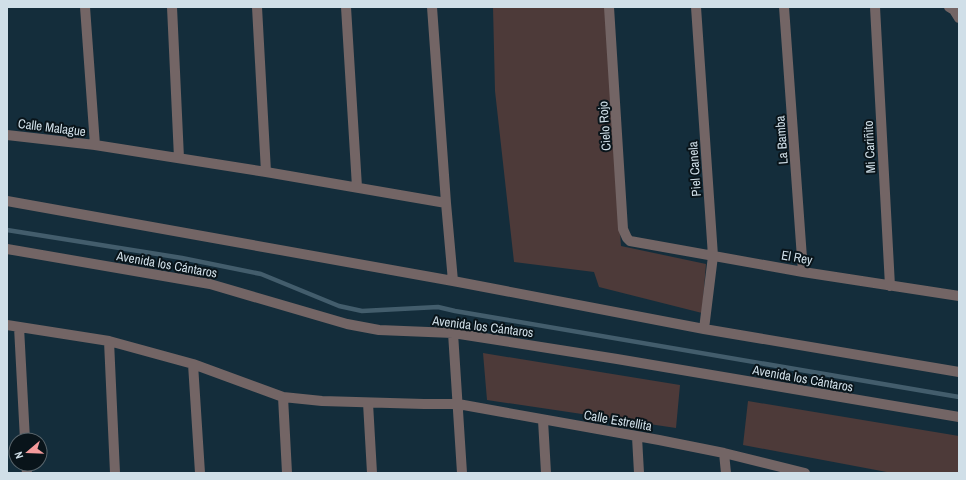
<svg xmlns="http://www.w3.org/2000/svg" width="966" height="480" viewBox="0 0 966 480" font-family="'Archivo Narrow',sans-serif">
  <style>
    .park { fill: #4d3a39 }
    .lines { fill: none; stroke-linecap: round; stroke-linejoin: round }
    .stream { stroke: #435d6c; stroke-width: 4.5 }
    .minor { stroke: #736565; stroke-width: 10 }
    .labels { text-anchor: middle; stroke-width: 4; stroke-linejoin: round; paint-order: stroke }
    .street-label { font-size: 13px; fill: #d0dfe8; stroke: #09141a }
  </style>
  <rect width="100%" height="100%" fill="#142d3b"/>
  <path class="park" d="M 493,7 L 605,7 L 621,246 L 706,264 L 702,313 L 599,287 L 594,272 L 514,262 L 495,91 Z
    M 483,353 L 680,385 L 676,428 L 487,400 Z
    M 748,401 L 959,436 L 959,473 L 892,473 L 743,445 Z"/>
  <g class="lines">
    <path class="stream" d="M 7,230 L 182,258 L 261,274 L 339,306 L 362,311 L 438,307 L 455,311 L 959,397"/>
    <path class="minor" d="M 85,7 L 95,145
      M 172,7 L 179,158
      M 257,7 L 266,172
      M 346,7 L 357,187
      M 432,7 L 446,203 L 453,281
      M 609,7 L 623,229 L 627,238 L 630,241 L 803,272 L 959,296
      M 696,7 L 713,256 L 704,329
      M 784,7 L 803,272
      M 875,7 L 890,286
      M 949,7 L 954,10 L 959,18
      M 7,135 L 95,145 L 266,172 L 446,203
      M 7,201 L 453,281 L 704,329 L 959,372
      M 7,249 L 210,284 L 347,324 L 379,330 L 453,333 L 617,359 L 959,417
      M 7,325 L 109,341 L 193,364 L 283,397 L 322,401 L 424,404 L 458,404 L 659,440 L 724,453 L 805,473
      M 19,327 L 25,440
      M 453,333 L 462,473
      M 109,341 L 115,473
      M 193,364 L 200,473
      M 283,397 L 287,473
      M 368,403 L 372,473
      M 543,420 L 546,473
      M 637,437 L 639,473
      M 724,453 L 726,473
      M 26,464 L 27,473"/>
  </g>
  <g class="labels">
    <g class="street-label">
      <text transform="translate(604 126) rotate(-94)" y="5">Cielo Rojo</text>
      <text transform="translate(52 127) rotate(7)" y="5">Calle Malague</text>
      <text transform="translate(781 140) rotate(-94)" y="5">La Bamba</text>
      <text transform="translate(869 147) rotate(-93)" y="5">Mi Cariñito</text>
      <text transform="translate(694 169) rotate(-94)" y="5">Piel Canela</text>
      <text transform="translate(797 257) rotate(10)" y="5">El Rey</text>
      <text transform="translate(167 264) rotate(10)" y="5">Avenida los Cántaros</text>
      <text transform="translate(483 326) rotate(7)" y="5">Avenida los Cántaros</text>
      <text transform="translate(803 378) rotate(10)" y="5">Avenida los Cántaros</text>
      <text transform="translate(618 420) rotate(10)" y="5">Calle Estrellita</text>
    </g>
  </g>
  <rect width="966" height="480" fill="none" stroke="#d0dfe8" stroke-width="16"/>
  <g transform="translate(28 452) rotate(251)"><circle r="19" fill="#09141a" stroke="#59656c"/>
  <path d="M0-3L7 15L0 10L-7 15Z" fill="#f59b9c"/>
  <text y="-6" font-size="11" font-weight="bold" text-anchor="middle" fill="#d0dfe8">N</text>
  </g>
</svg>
